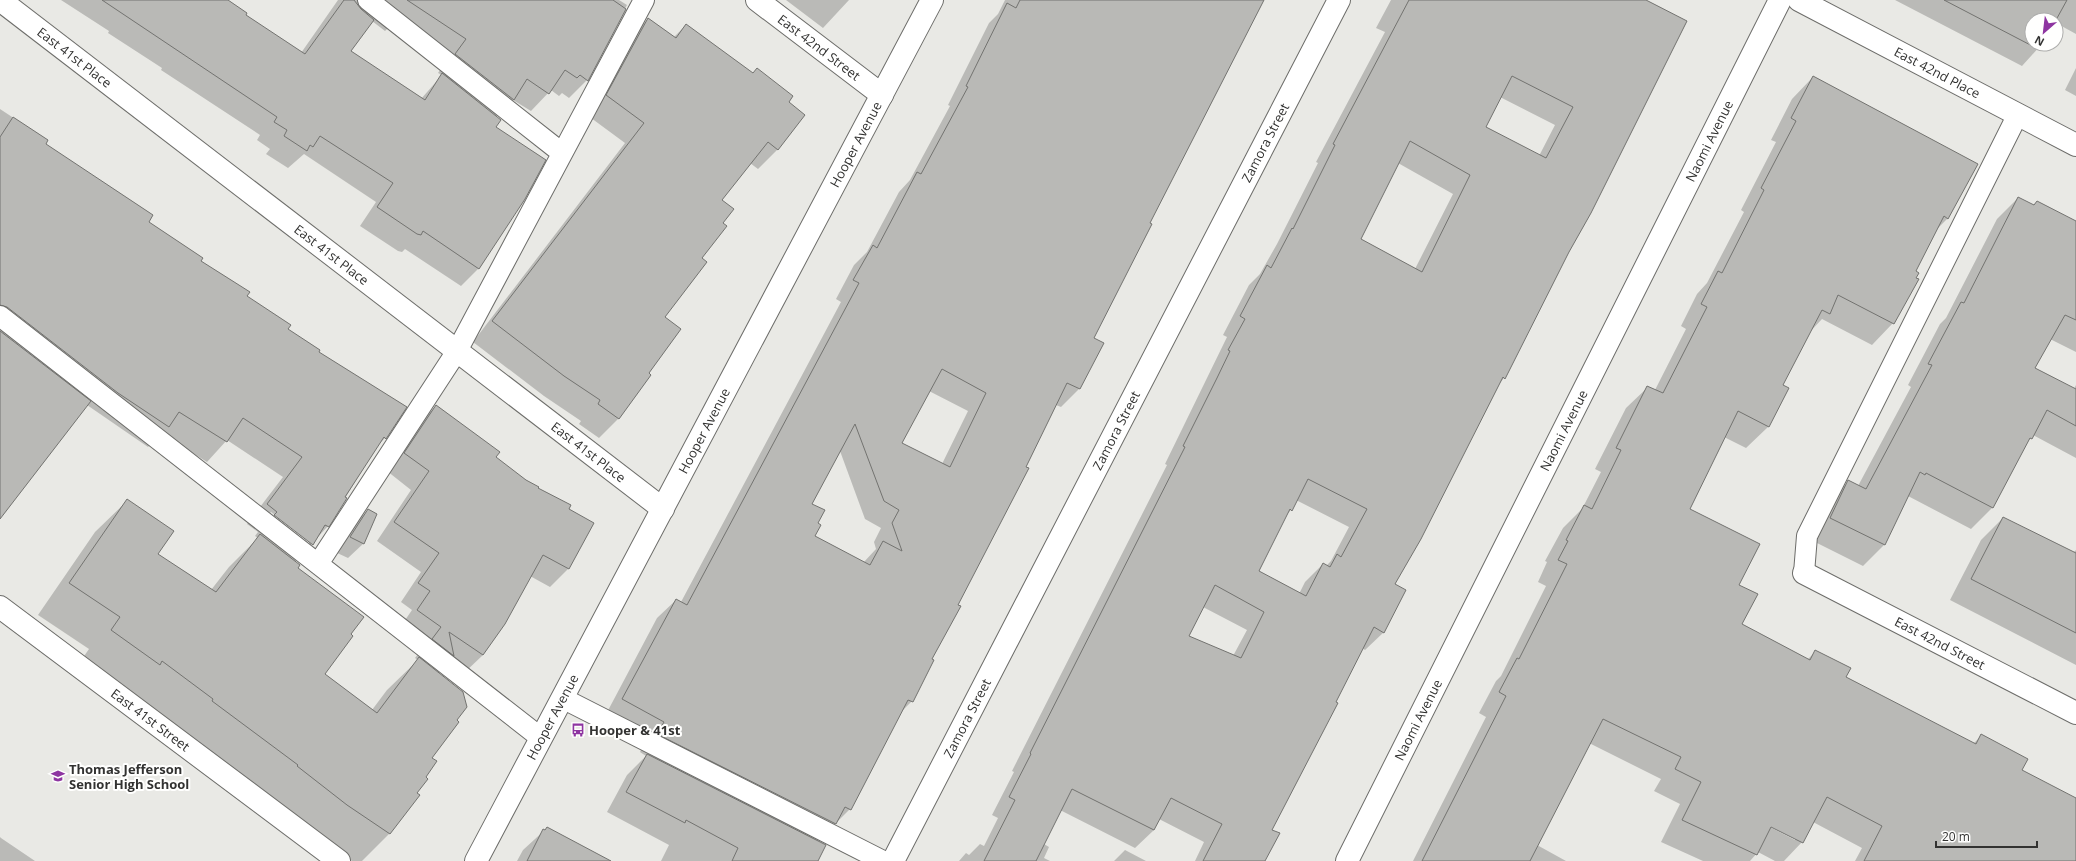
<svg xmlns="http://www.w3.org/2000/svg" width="2076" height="861" viewBox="0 0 2076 861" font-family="'Open Sans',sans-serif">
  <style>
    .shadow { fill: #0003; fill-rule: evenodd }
    .building { fill: #b9b9b6; stroke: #737370; fill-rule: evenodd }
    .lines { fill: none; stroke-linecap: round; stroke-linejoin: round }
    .lane-casing { stroke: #6d6d6a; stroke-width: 22 }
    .street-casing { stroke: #6d6d6a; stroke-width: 24 }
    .secondary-casing { stroke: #6d6d6a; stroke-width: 24 }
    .lane { stroke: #fff; stroke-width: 20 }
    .street { stroke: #fff; stroke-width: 22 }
    .secondary { stroke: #fff; stroke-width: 22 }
    .labels { text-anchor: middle; stroke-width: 4; stroke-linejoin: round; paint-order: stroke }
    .street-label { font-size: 13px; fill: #323231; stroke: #fffffe }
    .poi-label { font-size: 13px; font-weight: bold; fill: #323231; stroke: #fffffe; text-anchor: start }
  </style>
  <rect width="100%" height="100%" fill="#e9e9e5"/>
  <path class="shadow" d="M 61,0 L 210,0 L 301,53 L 338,0 L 619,0 L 627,5 L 587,80 L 569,98 L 562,93 L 559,96 L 551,90 L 531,111 L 513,100 L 496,117 L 479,268 L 461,286 L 405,249 L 402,252 L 398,251 L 360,226 L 376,202 L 304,154 L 288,168 L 266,154 L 270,149 L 257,140 L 260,135 L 161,70 L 162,68 L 108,33 L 109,31 ZM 372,21 L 385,31 L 395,21 L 449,57 L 438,73 L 442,75 L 421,99 L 350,51 Z
    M 786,0 L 849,0 L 823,28 Z
    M 1005,0 L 1263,0 L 1148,223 L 1092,338 L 1102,343 L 1079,389 L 1061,407 L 1056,405 L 956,606 L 912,701 L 900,713 L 850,809 L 817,842 L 817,861 L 661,861 L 669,845 L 607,812 L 627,775 L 646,756 L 640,752 L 646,741 L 604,718 L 657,618 L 676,600 L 681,602 L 841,302 L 836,299 L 854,265 L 867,252 L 899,192 L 910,180 L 950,106 L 948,105 L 989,23 L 998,14 ZM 929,391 L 968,411 L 942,464 L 901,443 ZM 840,451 L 865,519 L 881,528 L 874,542 L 876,549 L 863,563 L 813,536 L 817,524 L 811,504 Z
    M 1391,0 L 1647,0 L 1568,251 L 1504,378 L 1499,384 L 1394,585 L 1384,632 L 1365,650 L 1362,648 L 1271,830 L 1264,861 L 1195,861 L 1204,842 L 1159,819 L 1154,830 L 1135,848 L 1060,810 L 1044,844 L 1049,847 L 1044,858 L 1050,861 L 959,861 L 966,853 L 969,855 L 980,844 L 984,846 L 998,818 L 992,815 L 1014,772 L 1012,771 L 1167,465 L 1165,464 L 1227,337 L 1223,335 L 1249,285 L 1260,274 L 1277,244 L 1318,163 L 1316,162 L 1385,32 L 1376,28 ZM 1500,97 L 1555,125 L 1539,156 L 1485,127 ZM 1398,163 L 1453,194 L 1415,269 L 1359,239 ZM 1296,500 L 1349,527 L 1331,561 L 1326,566 L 1323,564 L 1305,582 L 1299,594 L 1258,572 L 1285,516 L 1291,510 ZM 1203,607 L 1247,630 L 1233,656 L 1188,637 Z
    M 1895,0 L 2076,0 L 2076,34 L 2056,23 L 2056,20 L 2032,20 L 2032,44 L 2042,44 L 2022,66 Z
    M 648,19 L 674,37 L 686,25 L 787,103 L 777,150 L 758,169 L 750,163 L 720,200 L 722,224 L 664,317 L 647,373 L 619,418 L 599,438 L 579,424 L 581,421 L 544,396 L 473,342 L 625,143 L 587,115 L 628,39 Z
    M 2076,68 L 2076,96 L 2065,90 Z
    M 1813,77 L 1948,218 L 1937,229 L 1915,272 L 1893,323 L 1872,345 L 1822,319 L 1808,334 L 1781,385 L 1788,388 L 1768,427 L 1746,448 L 1724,437 L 1689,509 L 1738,585 L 1741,624 L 1807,660 L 1816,651 L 1845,678 L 1973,744 L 1982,735 L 2020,770 L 2076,799 L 2076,861 L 1855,861 L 1862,848 L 1813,822 L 1802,842 L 1784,861 L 1775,861 L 1758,852 L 1750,861 L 1703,861 L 1661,842 L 1680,804 L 1654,791 L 1661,779 L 1589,743 L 1537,845 L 1566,861 L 1413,861 L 1486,717 L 1479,713 L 1496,681 L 1501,676 L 1546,586 L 1538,582 L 1547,562 L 1545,561 L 1563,528 L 1582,509 L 1601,472 L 1595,469 L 1626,408 L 1648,387 L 1655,390 L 1686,329 L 1681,326 L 1697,294 L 1707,283 L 1744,212 L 1741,210 L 1776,142 L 1771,140 L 1792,99 ZM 1767,823 L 1795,838 L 1795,840 L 1766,825 Z
    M 0,109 L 47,140 L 45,144 L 317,352 L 385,438 L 377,446 L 328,526 L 295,562 L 323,674 L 372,710 L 387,690 L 418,660 L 415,658 L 424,646 L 399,629 L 412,610 L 401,602 L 421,572 L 377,541 L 411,490 L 387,471 L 418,424 L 436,406 L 494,457 L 567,510 L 593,523 L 568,569 L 550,587 L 530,576 L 483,655 L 464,673 L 447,662 L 437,672 L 431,758 L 416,793 L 419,795 L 389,834 L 362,861 L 352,861 L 315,836 L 80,662 L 89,649 L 38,615 L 95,532 L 127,501 L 157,554 L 211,590 L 229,567 L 258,538 L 255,536 L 258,532 L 247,524 L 283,477 L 227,440 L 207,462 L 161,433 L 148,447 L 87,405 L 0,517 ZM 271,512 L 310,542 L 309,544 L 270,513 Z
    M 2018,198 L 2033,205 L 2037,202 L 2076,234 L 2076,352 L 2050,339 L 2034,368 L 2074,389 L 2076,385 L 2076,458 L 2033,435 L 2025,445 L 1992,508 L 1971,529 L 1908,496 L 1885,544 L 1863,566 L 1809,539 L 1827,503 L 1848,482 L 1858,486 L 1911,387 L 1908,385 L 1940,324 L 1946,318 L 1997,219 Z
    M 368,510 L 364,543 L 348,558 L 335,552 L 353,525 Z
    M 2003,518 L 2073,553 L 2076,550 L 2076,665 L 1950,600 L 1981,540 Z
    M 547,828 L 609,861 L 517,861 L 523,850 Z
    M 0,837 L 1,838 L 35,861 L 0,861 Z
    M 1125,850 L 1146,861 L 1114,861 Z"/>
  <path class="building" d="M 102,0 L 228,0 L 247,13 L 246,15 L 305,54 L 344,0 L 354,0 L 361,9 L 374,20 L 351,51 L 425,100 L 442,73 L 501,120 L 496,127 L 546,160 L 525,199 L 479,269 L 423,231 L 421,235 L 417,234 L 377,207 L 393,183 L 320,136 L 313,147 L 310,145 L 307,151 L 284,136 L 287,130 L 274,122 L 277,117 Z
    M 407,0 L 613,0 L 626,9 L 588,81 L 580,75 L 577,78 L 565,70 L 549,94 L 527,79 L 514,100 L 455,54 L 466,39 Z
    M 1020,0 L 1264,0 L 1150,223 L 1152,224 L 1094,338 L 1104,343 L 1080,389 L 1067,383 L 1026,467 L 1029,468 L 958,605 L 961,606 L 932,659 L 934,660 L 913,702 L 908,700 L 851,810 L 845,807 L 836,824 L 657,734 L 664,722 L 622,699 L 676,599 L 687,605 L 859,283 L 853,280 L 873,245 L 877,248 L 917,172 L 921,174 L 968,87 L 966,86 L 1007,3 L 1016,8 ZM 942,369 L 986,393 L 950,467 L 902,443 ZM 855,424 L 884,501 L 899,510 L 892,523 L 902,551 L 883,541 L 870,565 L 815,536 L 821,525 L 818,523 L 825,510 L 812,504 Z
    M 1409,0 L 1646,0 L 1687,21 L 1591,213 L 1569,252 L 1505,379 L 1503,377 L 1421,539 L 1395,584 L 1406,590 L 1384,633 L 1374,627 L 1336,702 L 1338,703 L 1272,830 L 1280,833 L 1265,861 L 1203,861 L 1222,824 L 1171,798 L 1154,830 L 1072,789 L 1036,861 L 984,861 L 1015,800 L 1009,797 L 1031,754 L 1030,753 L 1185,447 L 1183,446 L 1217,378 L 1230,351 L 1228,350 L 1245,319 L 1240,316 L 1267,265 L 1271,268 L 1292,228 L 1293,229 L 1335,145 L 1333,144 ZM 1512,76 L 1573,107 L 1546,158 L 1486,127 ZM 1410,141 L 1470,175 L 1422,272 L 1361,239 ZM 1308,479 L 1367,509 L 1341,557 L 1337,554 L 1330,567 L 1323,563 L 1306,596 L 1259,571 L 1290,509 L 1292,511 ZM 1215,585 L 1264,612 L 1241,658 L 1189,636 Z
    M 1944,0 L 2067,0 L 2056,20 L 2032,20 L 2032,44 L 2043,44 L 2040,50 Z
    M 648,18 L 676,38 L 686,24 L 753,73 L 757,68 L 793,96 L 789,102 L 805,115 L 778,150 L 768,142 L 722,200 L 734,209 L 723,223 L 727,226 L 702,258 L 707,262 L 665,317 L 681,329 L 649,373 L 651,375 L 619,419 L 598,404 L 600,400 L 564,376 L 492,321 L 644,123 L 606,95 Z
    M 1813,76 L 1978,164 L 1948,219 L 1944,216 L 1916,271 L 1919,273 L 1916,278 L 1919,279 L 1894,324 L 1838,295 L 1830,314 L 1822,310 L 1783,385 L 1789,388 L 1769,427 L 1738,411 L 1690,509 L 1760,544 L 1739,585 L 1758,594 L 1742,624 L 1810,660 L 1815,650 L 1851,668 L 1846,677 L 1976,744 L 1981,734 L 2028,759 L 2022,770 L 2076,798 L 2076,861 L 1864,861 L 1882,826 L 1827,797 L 1803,843 L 1771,827 L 1757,855 L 1682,820 L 1701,782 L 1675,769 L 1681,757 L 1603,719 L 1530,861 L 1422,861 L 1506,696 L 1499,692 L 1517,658 L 1519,659 L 1567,564 L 1558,560 L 1568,541 L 1566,540 L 1584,505 L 1592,509 L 1621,450 L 1616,448 L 1647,386 L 1663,393 L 1707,307 L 1701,304 L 1718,271 L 1722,273 L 1764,190 L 1761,188 L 1796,121 L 1791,118 Z
    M 13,117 L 48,140 L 46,144 L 153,215 L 149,222 L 203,258 L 201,261 L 250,292 L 247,296 L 291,325 L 288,329 L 320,350 L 319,352 L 407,407 L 386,439 L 384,437 L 345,497 L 347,498 L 329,527 L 325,525 L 313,545 L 274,515 L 277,512 L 267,504 L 302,457 L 243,418 L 227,442 L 179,412 L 169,427 L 118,393 L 7,307 L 0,305 L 0,137 Z
    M 2018,197 L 2034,205 L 2037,201 L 2076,221 L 2076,320 L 2065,315 L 2035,368 L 2076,389 L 2076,426 L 2047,410 L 2032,439 L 2030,438 L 1993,508 L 1926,473 L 1925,475 L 1920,472 L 1885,545 L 1830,518 L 1848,480 L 1866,489 L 1932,365 L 1928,364 L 1961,302 L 1964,303 Z
    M 0,331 L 91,401 L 0,519 Z
    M 436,405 L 500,452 L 496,457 L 526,480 L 539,487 L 538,488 L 571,505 L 569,509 L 594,523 L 569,569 L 543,555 L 505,624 L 483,655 L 449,632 L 454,656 L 432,639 L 441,627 L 417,610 L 430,591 L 418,583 L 439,553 L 394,522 L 429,471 L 404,453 Z
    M 127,499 L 174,531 L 158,554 L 216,592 L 260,534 L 300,565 L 298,568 L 364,617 L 351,634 L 353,636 L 325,674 L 377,713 L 419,657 L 463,692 L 467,707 L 457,720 L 459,722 L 432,758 L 437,761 L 426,777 L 428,779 L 417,793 L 420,795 L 390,834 L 347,805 L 297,766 L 298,765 L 212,701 L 213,699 L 162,661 L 160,665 L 111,630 L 120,617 L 69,583 Z
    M 368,509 L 377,514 L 364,544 L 350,537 Z
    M 2003,517 L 2076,553 L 2076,633 L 1971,579 Z
    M 647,754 L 826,845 L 818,861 L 732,861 L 738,848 L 686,820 L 685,823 L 626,792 Z
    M 547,827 L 611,861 L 527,861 L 543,829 L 545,830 Z"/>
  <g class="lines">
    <g class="lane-casing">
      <path id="lane" d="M 368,0 L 562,153
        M 0,316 L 541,738
        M 318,564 L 457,351 L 644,0
        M 1804,573 L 1807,536 L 2018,114
        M 562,698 L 883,861"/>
    </g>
    <g class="street-casing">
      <g id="street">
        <path id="s1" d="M 0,0 L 663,509"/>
        <path id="s2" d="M 757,0 L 882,95"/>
        <path id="s3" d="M 1799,0 L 2076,145"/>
        <path id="s4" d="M 1804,573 L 2076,713"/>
        <path id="s5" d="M 893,861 L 1339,0"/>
        <path id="s6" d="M 1347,861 L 1780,0"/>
      </g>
    </g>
    <g class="secondary-casing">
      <g id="secondary">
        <path id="s7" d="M 0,607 L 339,861"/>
        <path id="s8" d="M 476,861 L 932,0"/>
      </g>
    </g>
    <use href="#lane" class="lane"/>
    <use href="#street" class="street"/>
    <use href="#secondary" class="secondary"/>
  </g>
  <defs>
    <g id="bus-bare" transform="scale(1.08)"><path d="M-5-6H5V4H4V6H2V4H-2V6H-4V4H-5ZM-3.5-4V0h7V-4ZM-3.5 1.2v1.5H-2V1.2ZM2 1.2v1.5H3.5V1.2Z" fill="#8e35a1" stroke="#fffffe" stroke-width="2.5" paint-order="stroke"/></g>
    <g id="school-bare" transform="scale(1.08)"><path d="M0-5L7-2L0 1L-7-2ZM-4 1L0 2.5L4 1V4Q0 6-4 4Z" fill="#8e35a1" stroke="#fffffe" stroke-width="2.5" paint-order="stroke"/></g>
  </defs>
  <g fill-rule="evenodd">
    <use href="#bus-bare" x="578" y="730"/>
    <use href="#school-bare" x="58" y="776"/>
  </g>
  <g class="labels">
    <g class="street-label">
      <text dy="5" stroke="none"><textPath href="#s2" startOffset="78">East 42nd Street</textPath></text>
      <text dy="5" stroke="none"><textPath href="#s1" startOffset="94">East 41st Place</textPath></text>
      <text dy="5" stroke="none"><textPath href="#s3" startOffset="156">East 42nd Place</textPath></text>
      <text dy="5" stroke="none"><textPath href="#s6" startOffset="806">Naomi Avenue</textPath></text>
      <text dy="5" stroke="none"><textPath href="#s5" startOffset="809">Zamora Street</textPath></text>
      <text dy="5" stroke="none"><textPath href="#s8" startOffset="811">Hooper Avenue</textPath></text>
      <text dy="5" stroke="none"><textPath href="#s1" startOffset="418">East 41st Place</textPath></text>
      <text dy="5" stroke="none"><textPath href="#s8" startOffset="487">Hooper Avenue</textPath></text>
      <text dy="5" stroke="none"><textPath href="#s5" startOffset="485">Zamora Street</textPath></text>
      <text dy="5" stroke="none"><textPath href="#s6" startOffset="482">Naomi Avenue</textPath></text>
      <text dy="5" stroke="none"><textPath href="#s1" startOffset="742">East 41st Place</textPath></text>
      <text dy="5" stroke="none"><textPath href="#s4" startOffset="153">East 42nd Street</textPath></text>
      <text dy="5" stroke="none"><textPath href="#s8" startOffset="163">Hooper Avenue</textPath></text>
      <text dy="5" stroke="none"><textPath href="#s5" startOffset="161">Zamora Street</textPath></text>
      <text dy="5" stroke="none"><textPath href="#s7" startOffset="188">East 41st Street</textPath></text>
      <text dy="5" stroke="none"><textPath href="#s6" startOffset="158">Naomi Avenue</textPath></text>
    </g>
    <g class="poi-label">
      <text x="589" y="735">Hooper &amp; 41st</text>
      <text x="69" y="774">Thomas Jefferson<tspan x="69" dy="15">Senior High School</tspan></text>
    </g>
  </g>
  <g transform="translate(2044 32) rotate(208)"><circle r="19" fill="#fffffe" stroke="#adadac"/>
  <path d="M0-3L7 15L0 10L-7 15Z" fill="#8e35a1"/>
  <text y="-6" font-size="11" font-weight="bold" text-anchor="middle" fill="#323231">N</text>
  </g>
  <path d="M1936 841v6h101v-6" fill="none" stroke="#323231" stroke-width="2"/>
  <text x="1942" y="841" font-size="12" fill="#323231" stroke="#fffffe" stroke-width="3" paint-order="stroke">20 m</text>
</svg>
